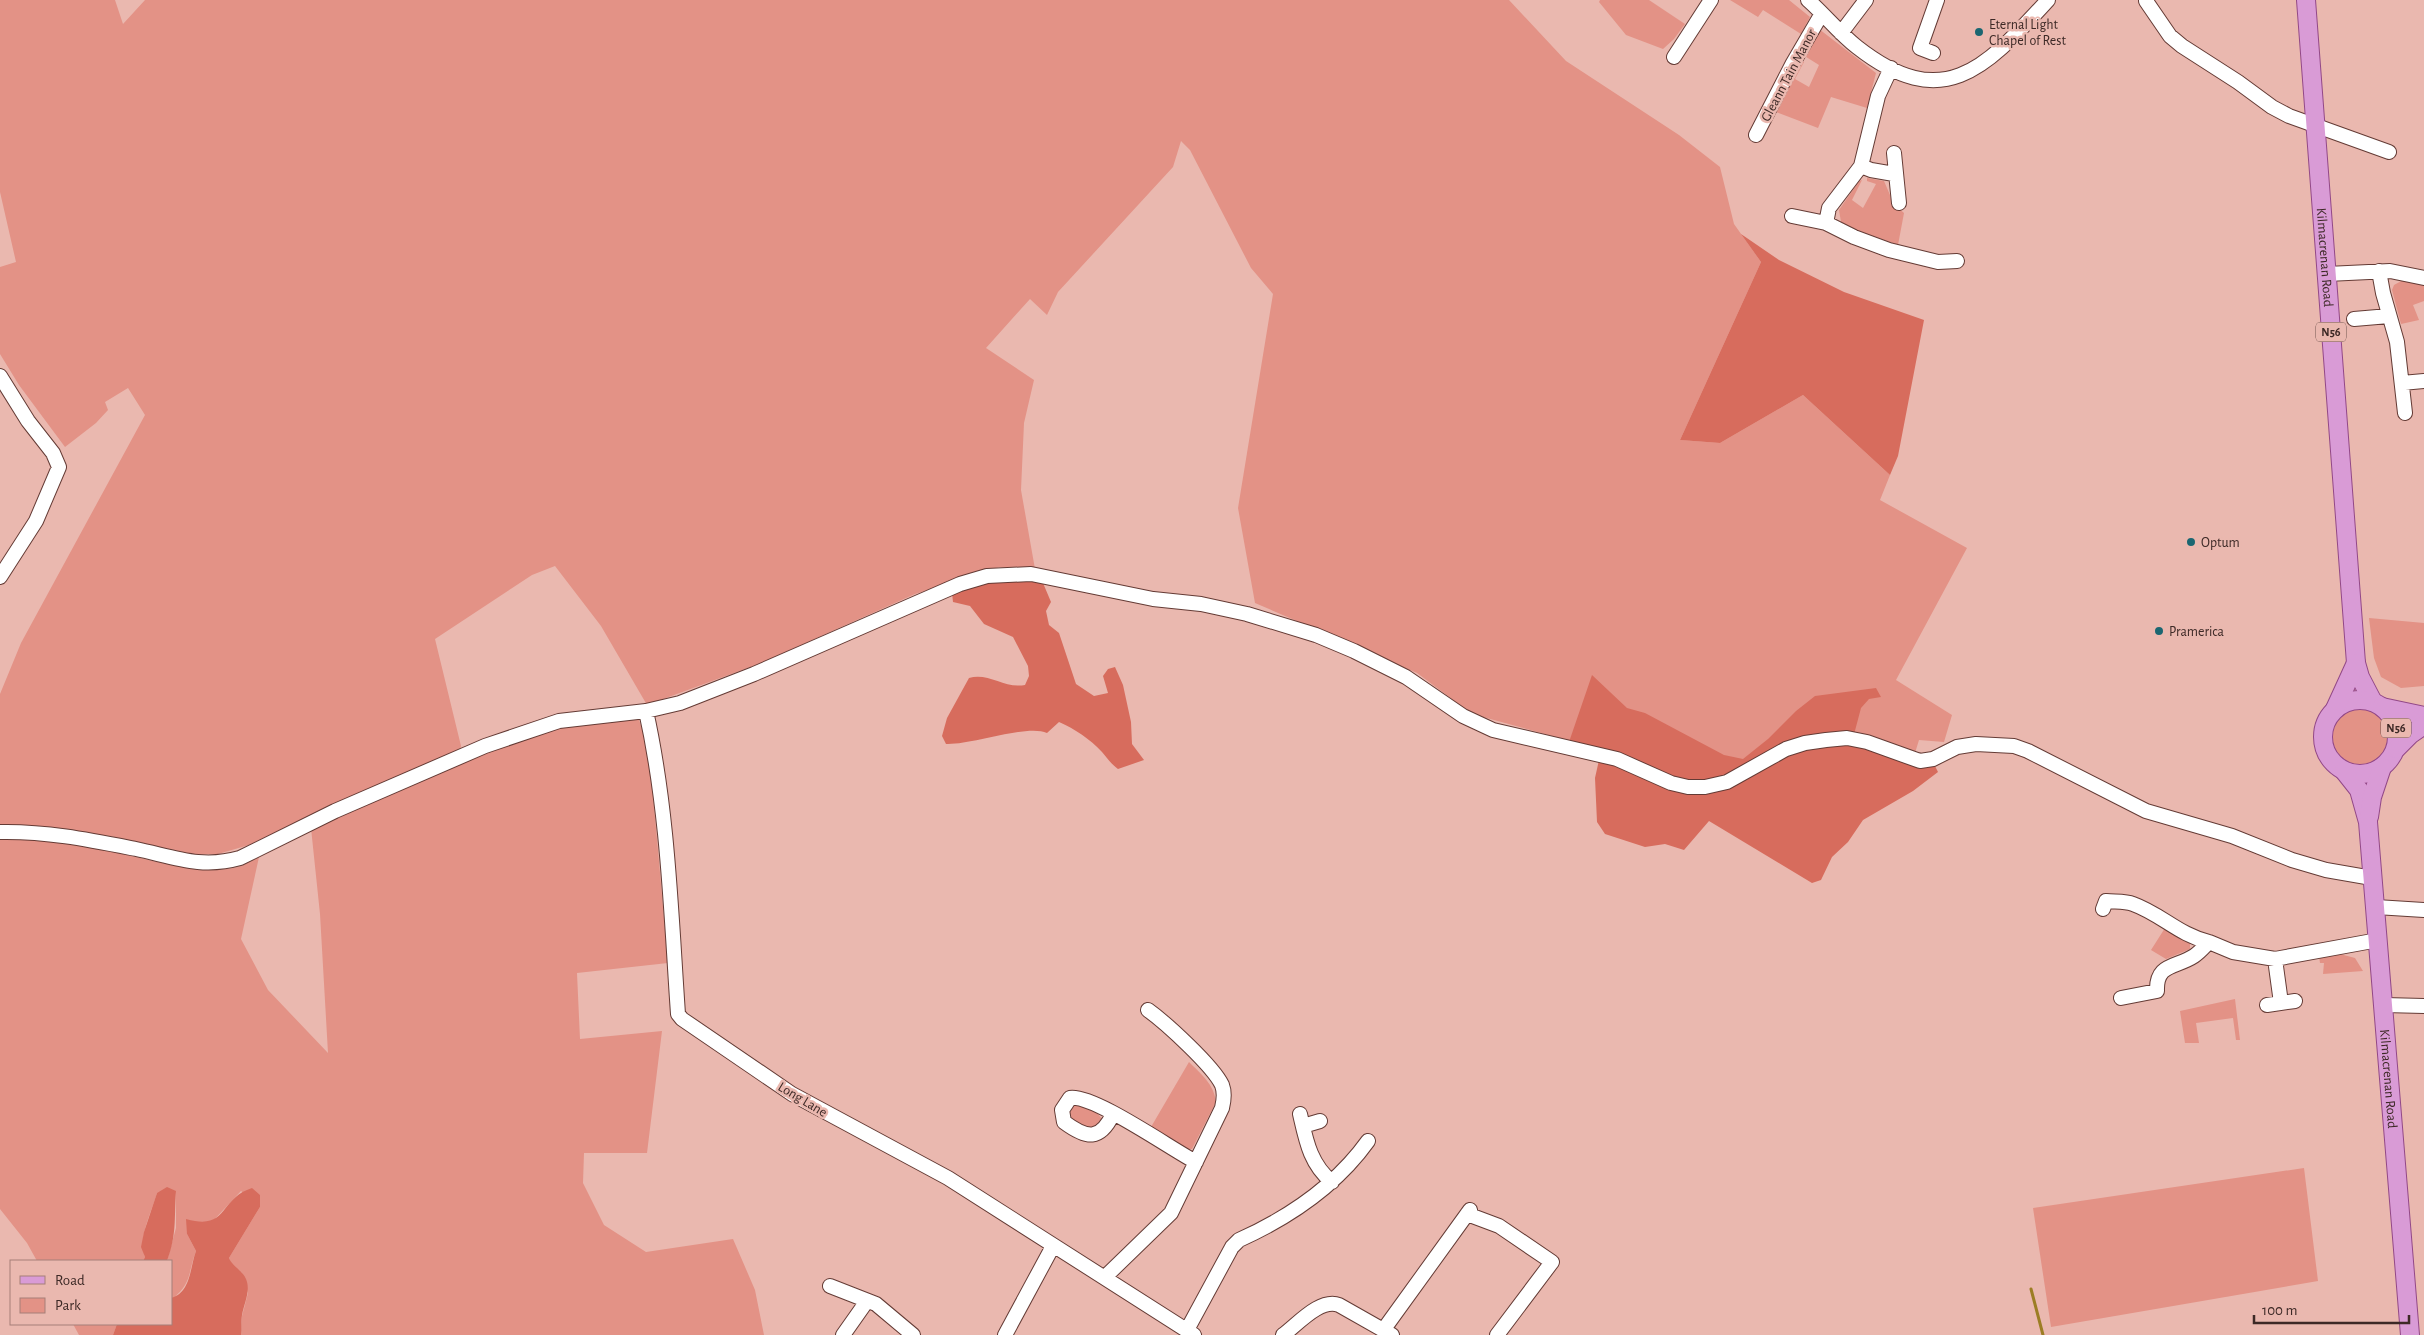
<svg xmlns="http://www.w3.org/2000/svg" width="2424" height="1335" viewBox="0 0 2424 1335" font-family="'Alegreya Sans',sans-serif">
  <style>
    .green { fill: #e39286 }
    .forest { fill: #d76c5d }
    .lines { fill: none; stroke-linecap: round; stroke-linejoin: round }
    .stream { stroke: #9c7d24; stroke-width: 3 }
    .minor-casing { stroke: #643b35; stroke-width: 16 }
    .major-casing { stroke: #924887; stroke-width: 20 }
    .minor { stroke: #fff; stroke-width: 14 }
    .major { stroke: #d99bd6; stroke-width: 18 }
    .poi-dot { fill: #1b6671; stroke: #eab8af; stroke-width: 2 }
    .labels { text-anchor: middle; stroke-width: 5; stroke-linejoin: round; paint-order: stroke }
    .shield { fill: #eab8af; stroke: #71544f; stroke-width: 1 }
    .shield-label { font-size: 12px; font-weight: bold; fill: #3d2926 }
    .poi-label { font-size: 14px; fill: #3d2926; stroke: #eab8af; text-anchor: start }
    .street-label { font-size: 14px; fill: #3d2926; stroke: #eab8af }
  </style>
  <rect width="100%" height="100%" fill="#eab8af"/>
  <path class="green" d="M 0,0 L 115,0 L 123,24 L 145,0 L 1509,0 L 1566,61 L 1679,135 L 1720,167 L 1734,224 L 1761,262 L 1680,440 L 1720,443 L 1803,395 L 1890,475 L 1880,500 L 1967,548 L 1896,680 L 1952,715 L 1944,742 L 1919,740 L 1915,753 L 1723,776 L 1581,744 L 1472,714 L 1417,673 L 1255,603 L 1238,508 L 1273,294 L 1251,268 L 1190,150 L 1181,141 L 1173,167 L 1058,292 L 1047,315 L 1030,299 L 986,348 L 1034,380 L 1024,423 L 1021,490 L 1035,569 L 999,567 L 915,594 L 761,663 L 647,705 L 601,626 L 555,566 L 532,575 L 435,639 L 461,746 L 460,750 L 249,845 L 218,854 L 192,854 L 110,836 L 35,827 L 0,827 L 0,694 L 21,643 L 145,415 L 128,388 L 105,402 L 108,410 L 96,423 L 65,447 L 19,385 L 0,354 L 0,267 L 16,262 L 0,192 Z
    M 1600,0 L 1649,0 L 1685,24 L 1674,39 L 1663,49 L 1626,35 L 1599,2 Z
    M 1730,0 L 1789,0 L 1810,17 L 1801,34 L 1763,10 L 1758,17 Z
    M 1819,29 L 1876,73 L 1867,108 L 1831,97 L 1818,128 L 1776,112 L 1800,61 L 1804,62 L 1795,79 L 1809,87 L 1819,65 L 1803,55 Z
    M 1867,178 L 1884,181 L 1890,195 L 1892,205 L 1895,205 L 1904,213 L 1898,245 L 1848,227 L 1841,222 L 1839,210 L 1859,181 L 1862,180 L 1852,200 L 1863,208 L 1876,184 L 1867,181 Z
    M 2405,279 L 2424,285 L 2424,301 L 2413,305 L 2419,320 L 2401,324 L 2392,290 L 2394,285 Z
    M 2369,618 L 2424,623 L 2424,686 L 2401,688 L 2381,677 L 2374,658 Z
    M2330 737a31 31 0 1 1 62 0a31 31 0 1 1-62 0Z
    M 638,717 L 649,749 L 668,963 L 577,973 L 580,1039 L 662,1031 L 647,1153 L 584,1153 L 583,1183 L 604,1225 L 646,1252 L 733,1239 L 755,1290 L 764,1335 L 241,1335 L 242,1316 L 248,1293 L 242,1273 L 233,1267 L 229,1258 L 260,1207 L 241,1191 L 212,1222 L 203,1223 L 187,1234 L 196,1251 C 188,1272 192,1284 172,1299 L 171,1261 L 167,1261 L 176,1228 L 176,1191 L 157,1193 C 151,1214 138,1236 145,1257 L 143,1261 L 37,1261 L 27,1243 L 0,1209 L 0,839 C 36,837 64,841 98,848 C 137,856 199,877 238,867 C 245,865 252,860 259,857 L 241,939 L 268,990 L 328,1053 L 320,914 L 311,828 L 477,754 L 563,726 Z
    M 2165,928 L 2190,942 L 2190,949 L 2166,959 L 2151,950 Z
    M 2340,954 L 2355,958 L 2363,971 L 2323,974 L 2324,963 L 2320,963 L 2319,956 Z
    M 2235,999 L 2240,1040 L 2236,1040 L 2233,1018 L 2196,1023 L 2199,1043 L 2185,1043 L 2180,1011 Z
    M 1189,1062 C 1201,1074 1214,1084 1216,1102 L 1192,1149 L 1184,1149 L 1151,1127 Z
    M 1079,1102 L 1097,1113 L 1103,1120 L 1090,1132 L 1069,1118 L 1068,1107 Z
    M 2304,1168 L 2318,1281 L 2051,1327 L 2033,1208 Z
    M 73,1324 L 117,1324 L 113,1335 L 79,1335 Z"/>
  <path class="forest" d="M 1741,234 L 1779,260 L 1844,292 L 1924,320 L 1898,456 L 1890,475 L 1803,395 L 1720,443 L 1680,440 L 1761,262 Z
    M 1018,579 L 1043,583 L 1051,602 L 1046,611 L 1049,625 L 1059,633 L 1076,684 L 1094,696 L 1108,693 L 1103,676 L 1108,669 L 1115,667 L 1123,685 L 1131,722 L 1132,744 L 1144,760 L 1118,769 C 1111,764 1107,758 1102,752 C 1090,739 1075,729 1059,722 L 1047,733 C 1027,724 973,745 946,744 L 942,736 L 947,718 L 969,678 C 988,672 1005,689 1025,685 L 1029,676 L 1028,666 L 1013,637 L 984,624 L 970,606 L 953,602 L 952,593 L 990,581 Z
    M 1592,675 L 1627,708 L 1645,713 L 1724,755 L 1743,759 L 1768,739 L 1796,711 L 1815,696 L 1876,688 L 1881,697 L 1869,699 L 1861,708 L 1852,742 L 1934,764 L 1938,772 L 1913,791 L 1863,820 L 1848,842 L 1832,857 L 1821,880 L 1812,883 L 1709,821 L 1684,850 L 1665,844 L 1645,847 L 1605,834 L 1597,822 L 1595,778 L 1601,751 L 1569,742 Z
    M 167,1187 L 176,1191 C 174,1219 177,1234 167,1261 L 143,1261 L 145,1257 L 141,1247 L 144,1232 L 157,1193 Z
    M 252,1188 L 260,1195 L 260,1207 L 229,1258 C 233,1267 242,1270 246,1279 C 251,1291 244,1303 242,1315 C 241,1321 242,1328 241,1335 L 113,1335 L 117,1324 L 171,1324 L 171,1298 C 191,1293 190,1267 196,1251 L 187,1234 L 186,1219 C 229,1231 218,1199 252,1188 Z"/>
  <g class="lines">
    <path class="stream" d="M 2031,1289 L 2043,1335"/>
    <g class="minor-casing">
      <path id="minor" d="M 1808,0 C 1825,15 1839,33 1857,47 C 1945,116 1987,66 2048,0
        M 2146,1 L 2170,36 L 2182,46 L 2238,82 L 2272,107 L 2289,116 L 2389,152
        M 1841,33 L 1866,0
        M 1933,53 L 1920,48 L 1937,0
        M 1674,57 L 1711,0
        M 1756,135 L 1793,63 L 1821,15
        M 1894,153 L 1899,203
        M 1861,166 L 1871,170 L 1894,174
        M 1792,216 L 1826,223 L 1854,237 L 1889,250 L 1938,262 L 1957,261
        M 1826,223 L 1829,208 L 1861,166 L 1878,96 L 1891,68
        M 2379,271 L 2383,293 L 2397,342 L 2405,413
        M 2327,274 L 2390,271 L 2424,278
        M 2354,319 L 2389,316
        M 0,376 L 28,421 L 53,453 L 59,467 L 36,521 L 0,577
        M 2402,383 L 2424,381
        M 646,711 C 668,810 671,913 678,1014 L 682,1019 L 792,1094 L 948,1178 L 1194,1335
        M 0,832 C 46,831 90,840 136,849 C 174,857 201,869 240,858 L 335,811 L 485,746 L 559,721 L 646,711 L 680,703 L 754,674 L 960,584 L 987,576 L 1031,574 L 1153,599 L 1201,604 L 1247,614 L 1316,635 L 1354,651 L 1406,677 L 1463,716 L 1493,730 L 1617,759 L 1671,783 L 1688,787 L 1705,787 L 1727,782 L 1786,749 L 1805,743 L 1826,740 L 1847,738 L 1867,742 L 1920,761 L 1933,759 L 1957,747 L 1976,744 L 2014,746 L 2028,751 L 2146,811 L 2232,836 L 2292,860 L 2326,870 L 2372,878
        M 2376,907 L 2424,910
        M 2103,909 L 2106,901 C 2115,902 2125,901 2133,904 C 2161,914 2179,935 2209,942
        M 2275,959 L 2281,1003
        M 2121,998 L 2157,991 C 2156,963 2176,968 2194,956 C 2200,952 2204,947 2209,942 L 2233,952 L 2275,959 L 2378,940
        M 2267,1005 L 2295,1001
        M 2384,1005 L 2424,1006
        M 1113,1114 C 1100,1141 1087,1139 1064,1122 L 1062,1110 L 1070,1098 C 1093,1094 1171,1149 1196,1162
        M 1300,1114 C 1306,1140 1310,1164 1332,1182
        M 1303,1126 L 1320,1121
        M 1467,1214 L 1499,1226 L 1552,1262 L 1497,1335
        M 1105,1277 L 1171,1213 L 1222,1108 C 1224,1100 1225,1093 1222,1085 C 1213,1066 1166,1023 1148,1010
        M 830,1286 L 876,1304 L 913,1335
        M 1384,1329 L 1470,1210
        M 1187,1330 L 1232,1247 L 1239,1240 C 1290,1217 1335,1187 1368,1141
        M 843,1335 L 867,1301
        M 1005,1335 L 1053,1246
        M 1283,1335 C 1298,1324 1320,1298 1339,1305 L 1392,1335"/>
    </g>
    <g class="major-casing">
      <g id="major">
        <path id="s1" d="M 2306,0 L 2356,663 L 2360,677 L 2373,702"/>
        <circle cx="2360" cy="737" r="37"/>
        <path d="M 2382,707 L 2424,716"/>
        <path d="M 2335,709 L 2356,663"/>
        <path d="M 2396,749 L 2411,734 L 2424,725"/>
        <path id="s2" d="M 2344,771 L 2359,790 L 2368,822 L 2410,1335"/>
        <path d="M 2369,817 L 2372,797 L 2382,767"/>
      </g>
    </g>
    <use href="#minor" class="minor"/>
    <use href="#major" class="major"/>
  </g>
  <g class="poi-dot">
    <circle cx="1979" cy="32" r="5"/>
    <circle cx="2191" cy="542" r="5"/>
    <circle cx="2159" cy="631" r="5"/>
  </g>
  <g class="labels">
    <g class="shield">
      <rect x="2316" y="322.5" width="30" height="19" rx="4"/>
      <rect x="2381" y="718.5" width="30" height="19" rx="4"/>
    </g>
    <g class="shield-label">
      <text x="2331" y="336">N56</text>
      <text x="2396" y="732">N56</text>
    </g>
    <g class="poi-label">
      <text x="1989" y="29">Eternal Light<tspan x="1989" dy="16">Chapel of Rest</tspan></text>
      <text x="2201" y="547">Optum</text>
      <text x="2169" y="636">Pramerica</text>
    </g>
    <g class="street-label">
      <text transform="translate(1788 75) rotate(-62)" y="5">Gleann Tain Manor</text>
      <text dy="5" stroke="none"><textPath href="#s1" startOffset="258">Kilmacrenan Road</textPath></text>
      <text dy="5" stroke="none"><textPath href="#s2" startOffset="315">Kilmacrenan Road</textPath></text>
      <text transform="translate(803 1099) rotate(31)" y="5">Long Lane</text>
    </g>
  </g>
  <rect x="10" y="1260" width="162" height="65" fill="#eab8af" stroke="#a57f78"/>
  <rect x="20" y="1276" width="25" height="8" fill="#d99bd6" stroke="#a57f78"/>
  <text x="55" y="1285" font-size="15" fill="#3d2926">Road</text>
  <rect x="20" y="1298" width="25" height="15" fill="#e39286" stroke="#a57f78"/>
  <text x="55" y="1310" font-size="15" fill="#3d2926">Park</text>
  <path d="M2254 1315v8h155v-8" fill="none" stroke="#3d2926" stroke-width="2.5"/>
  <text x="2262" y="1315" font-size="15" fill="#3d2926" stroke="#eab8af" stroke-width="4" paint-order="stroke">100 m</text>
</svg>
